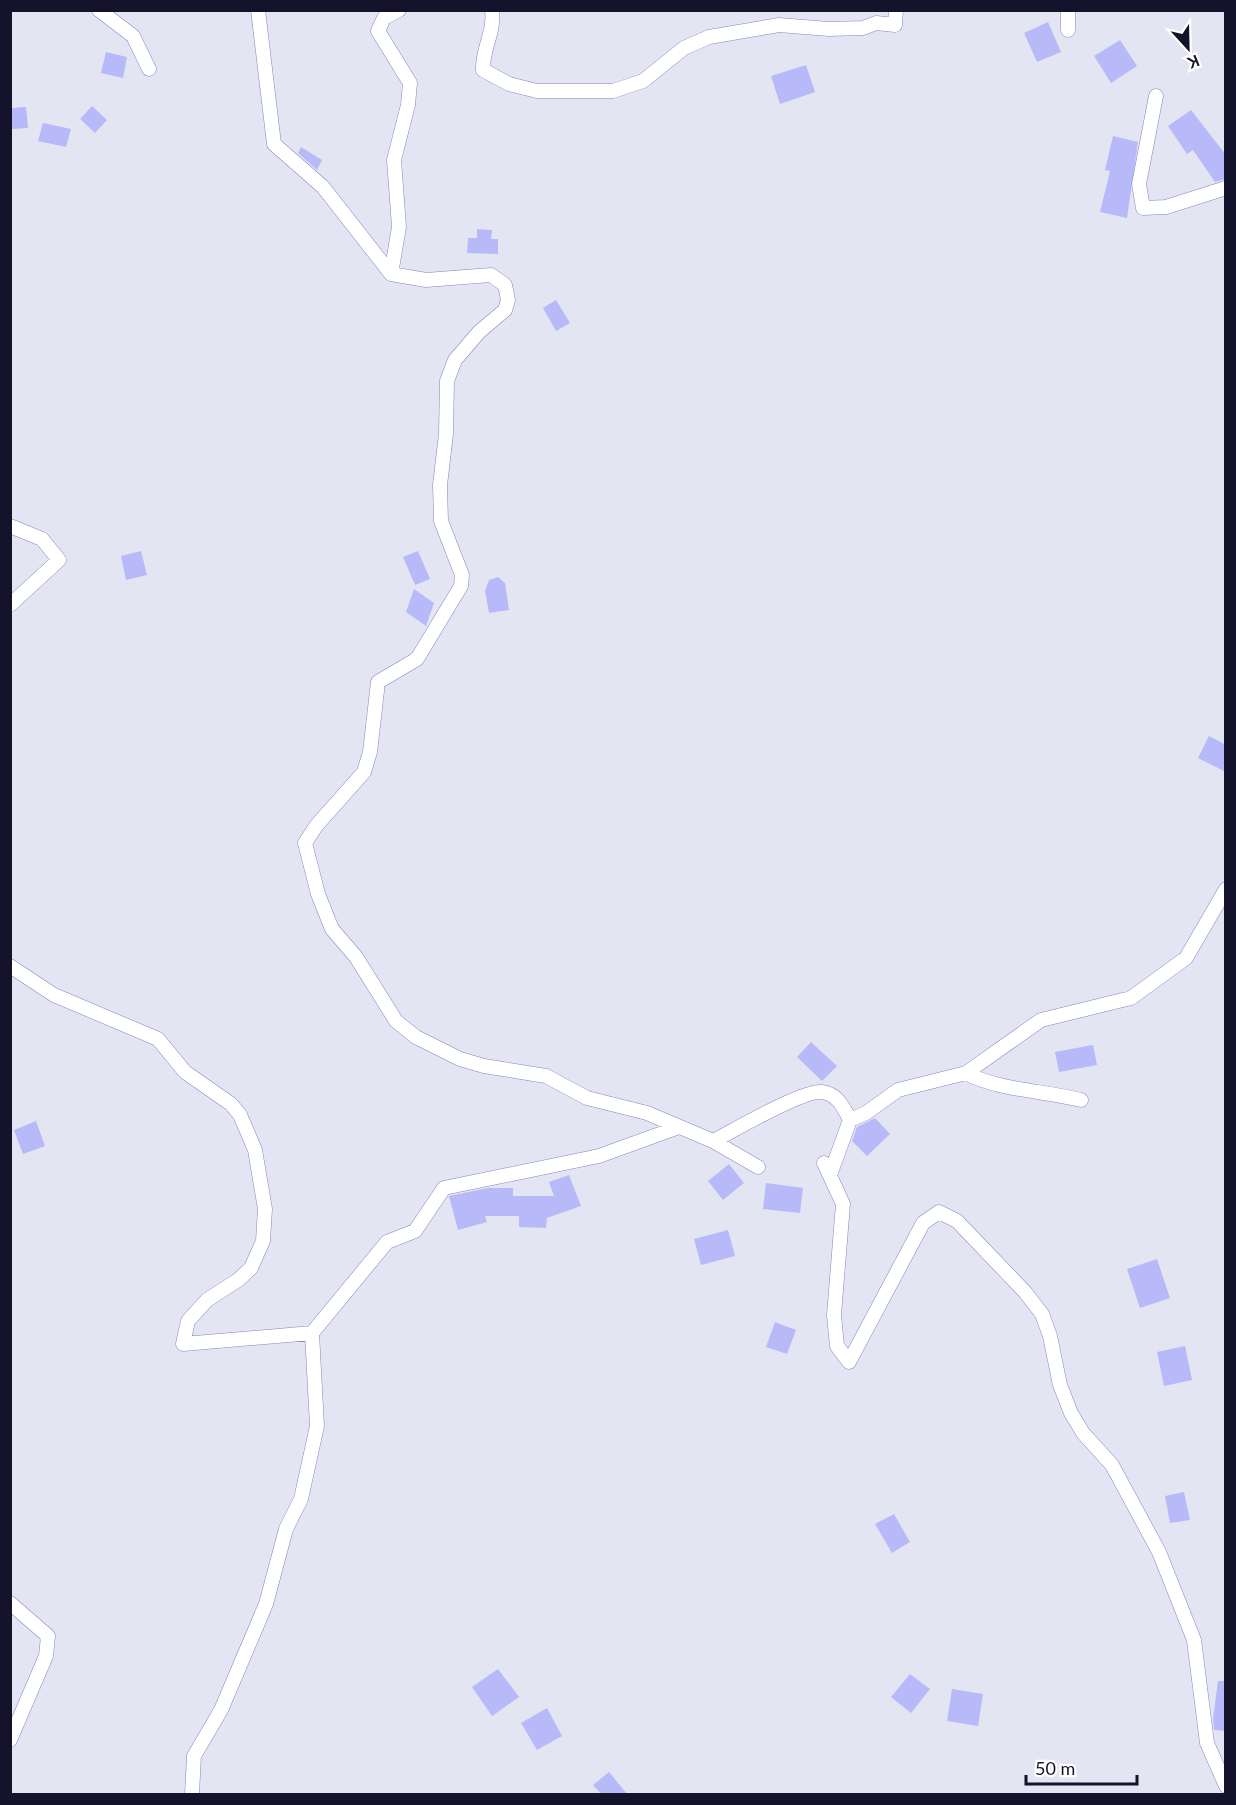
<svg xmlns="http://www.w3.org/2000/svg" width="1236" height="1805" viewBox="0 0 1236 1805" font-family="Lato,sans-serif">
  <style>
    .building { fill: #b7b9f9 }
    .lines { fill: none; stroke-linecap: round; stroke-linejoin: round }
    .minor-casing { stroke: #8585c5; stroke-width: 15 }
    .minor { stroke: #fff; stroke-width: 14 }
  </style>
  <rect width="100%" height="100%" fill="#e4e5f3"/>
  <path class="building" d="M 1048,22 L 1061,52 L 1037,62 L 1024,33 Z
    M 1120,40 L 1137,66 L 1111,83 L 1094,56 Z
    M 106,52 L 127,57 L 123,78 L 101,73 Z
    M 806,65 L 815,92 L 780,104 L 771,76 Z
    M 92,106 L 107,120 L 95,133 L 80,119 Z
    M 26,107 L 28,128 L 12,129 L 11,108 Z
    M 1191,110 L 1226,155 L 1226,179 L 1215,182 L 1193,150 L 1187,154 L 1168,126 Z
    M 43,123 L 71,129 L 66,147 L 38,141 Z
    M 1113,136 L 1138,142 L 1127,218 L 1100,212 L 1110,171 L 1105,170 Z
    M 301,147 L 322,160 L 317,170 L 298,153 Z
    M 477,229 L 492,230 L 491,239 L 498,239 L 498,254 L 467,253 L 468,238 L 477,238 Z
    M 556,300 L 570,323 L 556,331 L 543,308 Z
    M 141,551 L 147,575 L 126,580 L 121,556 Z
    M 418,551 L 430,579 L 415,585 L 403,557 Z
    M 498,577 L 505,583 L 509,610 L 489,613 L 485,591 L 489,580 Z
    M 414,589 L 434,603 L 426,626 L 406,612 Z
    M 1209,736 L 1226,745 L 1226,772 L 1198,758 Z
    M 811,1042 L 837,1066 L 822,1081 L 797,1057 Z
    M 1093,1045 L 1097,1065 L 1059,1072 L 1055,1052 Z
    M 875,1118 L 890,1134 L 867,1156 L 852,1141 L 857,1127 Z
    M 36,1121 L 45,1146 L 23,1154 L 14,1130 Z
    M 729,1164 L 744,1183 L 723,1200 L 708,1181 Z
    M 569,1175 L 581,1206 L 547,1218 L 546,1228 L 519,1227 L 519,1216 L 485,1216 L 487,1222 L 458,1230 L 449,1196 L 488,1188 L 513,1188 L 513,1196 L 554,1196 L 549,1182 Z
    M 766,1183 L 803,1188 L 800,1213 L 763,1209 Z
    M 728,1230 L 735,1256 L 701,1265 L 694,1239 Z
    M 1157,1259 L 1170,1298 L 1140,1308 L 1127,1269 Z
    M 775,1322 L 796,1330 L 787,1354 L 766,1347 Z
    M 1185,1346 L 1192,1380 L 1164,1386 L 1157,1352 Z
    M 1184,1492 L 1190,1520 L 1170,1523 L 1165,1496 Z
    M 894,1514 L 910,1542 L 892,1553 L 875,1524 Z
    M 498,1669 L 519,1697 L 492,1716 L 472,1687 Z
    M 910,1674 L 930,1689 L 911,1713 L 891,1697 Z
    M 1218,1681 L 1226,1681 L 1226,1731 L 1214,1730 L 1213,1719 Z
    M 952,1689 L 983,1694 L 978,1726 L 947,1721 Z
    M 547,1708 L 562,1736 L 537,1750 L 521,1723 Z
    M 609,1772 L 627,1794 L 601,1794 L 593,1785 Z"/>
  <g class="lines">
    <g class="minor-casing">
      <path id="minor" d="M 99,10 L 133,36 L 149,69
        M 258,10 L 274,144 L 323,187 L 391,274 L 426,280 L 491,275 L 505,285 L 508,300 L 505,310 L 479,332 L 455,360 L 447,381 L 446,434 L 440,485 L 441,521 L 462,575 L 461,586 L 417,659 L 378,682 L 370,752 L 364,772 L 316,826 L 305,843 L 318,894 L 332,929 L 356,957 L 396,1021 L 416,1037 L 460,1059 L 484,1066 L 546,1076 L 587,1098 L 647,1113 L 713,1141 L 758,1167
        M 492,10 C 495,32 482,49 483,70 L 509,84 L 537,91 L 613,91 L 643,81 L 684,48 L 709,37 L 779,25 L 829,29 L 863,28 L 876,23 L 895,25 L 896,10
        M 1068,30 L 1068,10
        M 1156,96 L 1139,184 L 1143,208 L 1166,207 L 1226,188
        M 391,274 L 399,227 L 394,160 L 408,105 L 410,83 L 378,31 L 384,18 L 399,10
        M 10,526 L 42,539 L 59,560 L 10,605
        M 10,966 L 54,995 L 158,1039 L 185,1072 L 231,1104 L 240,1115 L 255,1150 L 265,1209 L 263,1241 L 251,1268 L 238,1280 L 207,1300 L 188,1321 L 183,1344 L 312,1333
        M 966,1073 C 997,1090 1045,1091 1081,1100
        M 713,1141 C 733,1131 804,1089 822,1092 C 838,1094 843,1107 850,1120
        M 824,1163 L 843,1204 L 834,1315 L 837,1346 L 849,1362 L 923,1223 L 939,1212 L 957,1221 L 1025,1292 L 1042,1314 L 1050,1336 L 1060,1385 L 1071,1413 L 1083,1433 L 1112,1465 L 1159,1552 L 1194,1640 L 1207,1743 L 1226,1786
        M 830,1175 L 850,1120 L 866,1113 L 898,1090 L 966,1073 L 1041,1020 L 1131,998 L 1186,958 L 1226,889
        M 10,1603 L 48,1636 L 46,1656 L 10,1740
        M 192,1794 L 194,1756 L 221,1710 L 266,1604 L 286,1529 L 301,1499 L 317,1426 L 312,1333 L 387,1242 L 415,1231 L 444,1188 L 599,1156 L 679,1127"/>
    </g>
    <use href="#minor" class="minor"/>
  </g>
  <rect width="1236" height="1805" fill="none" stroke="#14132b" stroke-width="24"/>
  <g transform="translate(1188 48) rotate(158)" stroke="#ffffff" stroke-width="4.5" paint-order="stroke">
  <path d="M0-4.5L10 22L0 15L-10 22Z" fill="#14132b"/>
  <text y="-9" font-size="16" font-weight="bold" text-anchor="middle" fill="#14132b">K</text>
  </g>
  <path d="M1026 1775v9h111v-9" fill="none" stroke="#14132b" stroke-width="3"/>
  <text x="1035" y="1775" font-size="18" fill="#14132b" stroke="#ffffff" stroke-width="4.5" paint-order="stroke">50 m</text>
</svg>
